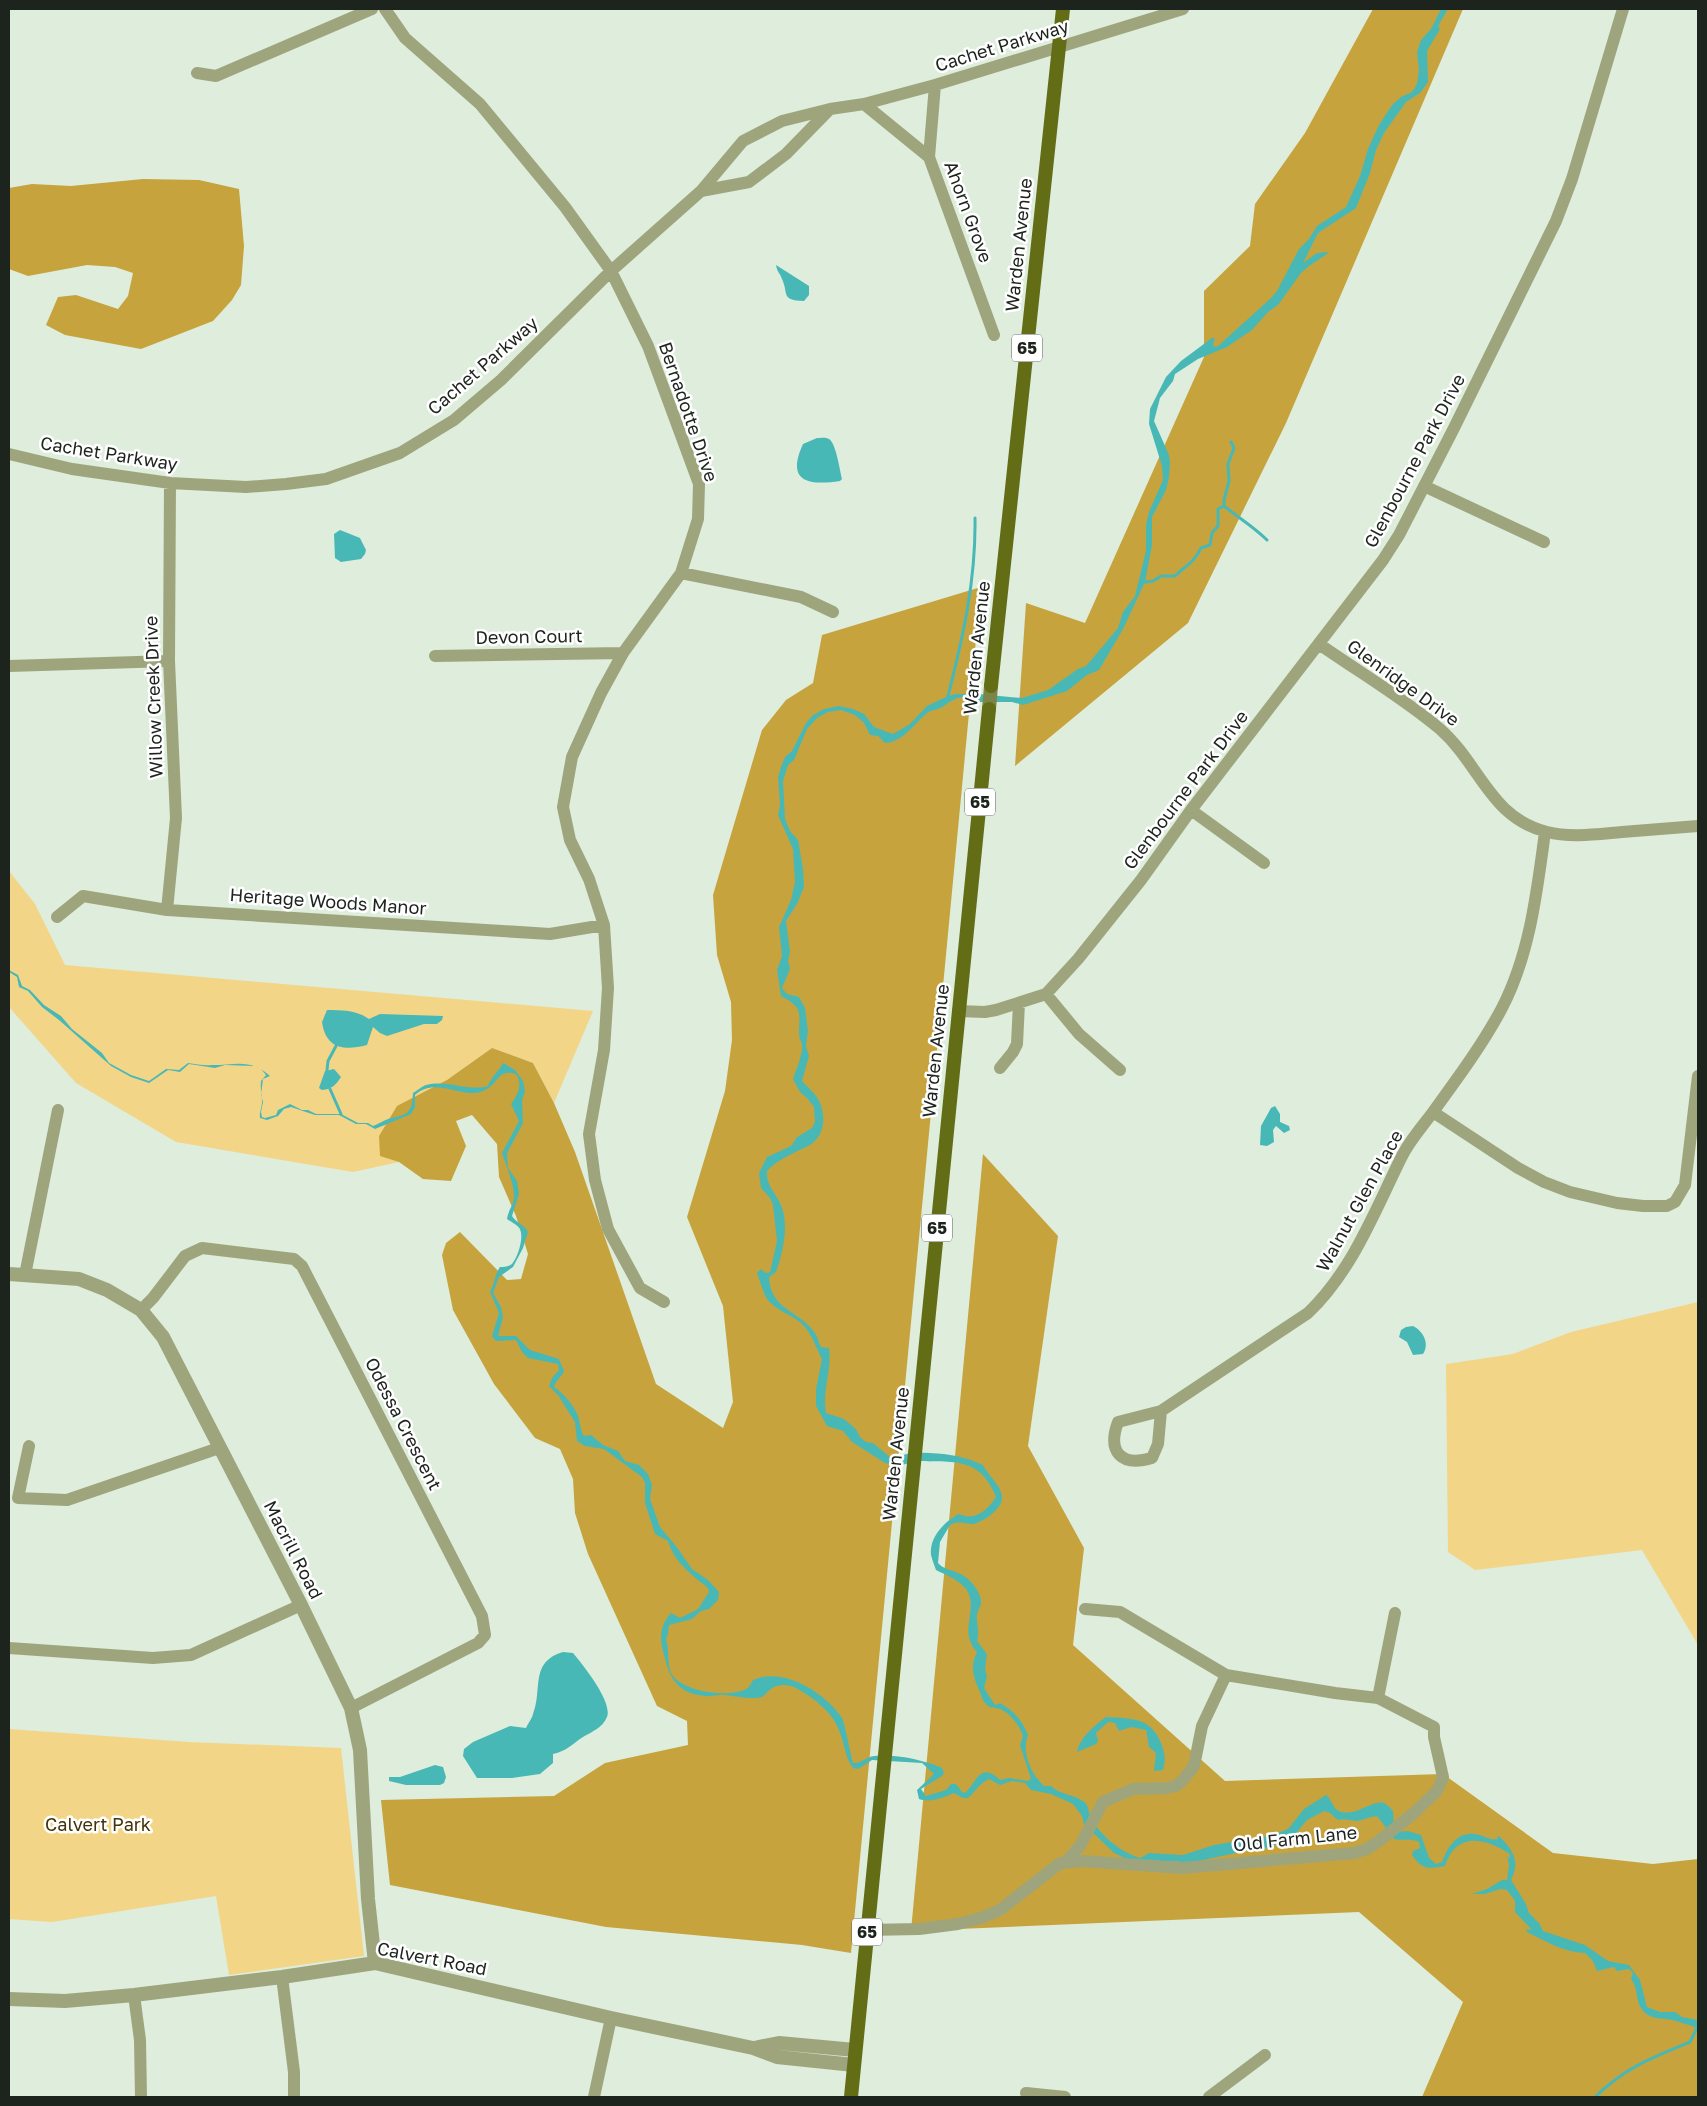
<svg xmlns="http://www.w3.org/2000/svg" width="1707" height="2106" viewBox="0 0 1707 2106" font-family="'Golos Text',sans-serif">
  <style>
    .green { fill: #f3d587 }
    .forest { fill: #c6a33d }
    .water { fill: #48b8b7 }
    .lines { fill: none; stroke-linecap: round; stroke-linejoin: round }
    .stream { stroke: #48b8b7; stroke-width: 3 }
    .minor { stroke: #9ea57d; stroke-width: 12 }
    .tertiary { stroke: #9ea57d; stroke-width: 14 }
    .secondary { stroke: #7c8447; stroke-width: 14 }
    .primary { stroke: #636d16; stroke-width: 14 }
    .labels { text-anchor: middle; stroke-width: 5; stroke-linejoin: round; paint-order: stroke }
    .shield { fill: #fff; stroke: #616561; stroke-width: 1 }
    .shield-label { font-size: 16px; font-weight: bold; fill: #1d231d }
    .street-label { font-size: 18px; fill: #1d231d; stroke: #fff }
    .park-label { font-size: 18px; fill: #433408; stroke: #fff }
  </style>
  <rect width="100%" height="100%" fill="#deeddc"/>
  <path class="green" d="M 9,871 L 35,904 L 65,965 L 593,1011 L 554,1103 L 533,1063 L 492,1048 L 447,1080 L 399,1162 L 353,1172 L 176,1142 L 76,1083 L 9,1007 Z
    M 1698,1302 L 1698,1645 L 1642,1550 L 1475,1570 L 1448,1552 L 1446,1364 L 1513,1354 L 1571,1332 Z
    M 9,1729 L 189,1742 L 341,1748 L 364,1956 L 229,1975 L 216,1896 L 52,1922 L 9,1919 Z"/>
  <path class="forest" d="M 1373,9 L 1463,9 L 1286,423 L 1188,623 L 1015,766 L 1026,603 L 1085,623 L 1204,357 L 1204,291 L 1250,246 L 1255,204 L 1305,133 Z
    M 143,179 L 199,180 L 239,189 L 244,246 L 241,285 L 232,300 L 213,321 L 141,349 L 65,335 L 46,325 L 58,297 L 76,295 L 118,309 L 128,296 L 133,273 L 115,267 L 87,265 L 28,276 L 9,269 L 9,188 L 32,184 L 71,186 Z
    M 981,587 L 851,1953 L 802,1945 L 606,1927 L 390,1885 L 381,1800 L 554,1796 L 605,1763 L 688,1745 L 687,1721 L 657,1706 L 588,1554 L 575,1513 L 573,1479 L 560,1449 L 535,1438 L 494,1384 L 453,1310 L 442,1255 L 446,1243 L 460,1232 L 507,1280 L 521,1279 L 528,1254 L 516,1216 L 499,1177 L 497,1144 L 472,1115 L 456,1121 L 466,1146 L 451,1181 L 423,1179 L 399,1162 L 380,1156 L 379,1136 L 397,1106 L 447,1080 L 492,1048 L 533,1063 L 554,1103 L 575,1152 L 656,1384 L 723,1428 L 733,1402 L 723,1306 L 687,1217 L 725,1091 L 732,1040 L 731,1002 L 717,955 L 713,895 L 762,730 L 786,700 L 813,683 L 822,635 Z
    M 983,1154 L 1058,1236 L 1028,1446 L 1084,1548 L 1073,1645 L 1225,1781 L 1443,1774 L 1553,1853 L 1653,1864 L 1698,1859 L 1698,2097 L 1422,2097 L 1463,2002 L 1359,1912 L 911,1931 Z"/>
  <path class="water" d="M 1441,9 L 1448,9 L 1438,26 L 1440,29 L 1427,51 L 1428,82 L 1420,93 L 1406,102 L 1384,133 L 1376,150 L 1370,173 L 1356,208 L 1318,233 L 1303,263 L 1317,253 L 1328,252 L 1327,254 L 1309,266 L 1301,273 L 1278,305 L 1268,312 L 1252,330 L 1227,347 L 1198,359 L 1175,374 L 1173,381 L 1160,398 L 1154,421 L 1169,455 L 1170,463 L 1169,477 L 1166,490 L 1152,517 L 1152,545 L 1145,582 L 1123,629 L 1099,670 L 1087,675 L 1067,691 L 1023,705 L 1012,702 L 981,702 L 972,704 L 962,697 C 953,699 951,701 944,706 C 939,710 931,709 926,714 C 913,725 903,742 885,743 L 878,736 L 870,735 L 864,723 L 855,715 L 841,710 L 828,712 L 817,718 L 807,729 L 794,760 L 788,765 L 783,781 L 785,819 L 790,831 L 798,840 L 803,869 L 804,887 L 797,904 L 786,921 L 790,952 L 788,961 L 790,969 L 782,988 L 787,994 L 799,997 L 805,1008 L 808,1031 L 806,1046 L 809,1056 L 802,1081 C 807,1087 814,1092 818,1099 C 826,1113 826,1135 810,1145 C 795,1153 779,1158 767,1171 C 766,1185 774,1191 780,1203 C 790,1223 783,1252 776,1272 L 769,1277 C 771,1311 798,1309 815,1333 C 818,1337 818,1342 821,1347 L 829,1348 C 832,1370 822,1391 826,1413 L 844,1419 L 856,1429 L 860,1437 L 866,1442 L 873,1443 L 891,1458 C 899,1458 906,1453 913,1453 C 937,1452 962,1455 983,1465 C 991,1481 1014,1494 994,1512 C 989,1517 979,1523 973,1524 C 965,1524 958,1520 950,1525 L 940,1542 L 938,1563 C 943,1569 952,1570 958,1573 C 968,1576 982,1592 981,1603 C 981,1606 978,1610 977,1614 C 976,1623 980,1632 977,1641 L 987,1654 L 985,1669 L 987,1677 L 984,1688 L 995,1705 L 1000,1703 C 1014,1711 1022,1720 1028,1735 C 1021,1752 1031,1774 1044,1786 L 1051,1786 C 1060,1795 1073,1794 1083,1801 C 1089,1805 1088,1810 1090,1815 C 1099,1835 1119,1851 1140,1858 L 1149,1853 L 1183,1855 L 1214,1845 L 1273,1835 L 1288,1829 L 1304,1809 L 1326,1795 C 1333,1800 1332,1810 1342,1812 C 1356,1816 1374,1799 1384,1803 C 1387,1804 1391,1809 1393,1811 L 1394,1824 L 1398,1832 L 1408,1831 L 1421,1835 L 1429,1858 L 1436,1864 L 1442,1862 C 1447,1848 1457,1832 1474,1834 C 1482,1834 1489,1841 1498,1839 L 1497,1836 L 1499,1836 C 1512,1849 1521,1860 1511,1880 L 1526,1904 L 1529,1913 L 1539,1923 L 1543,1931 L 1585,1945 L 1608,1961 L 1629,1965 L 1640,1980 L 1647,2007 L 1660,2012 L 1675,2012 L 1682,2017 L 1698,2020 L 1698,2028 C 1691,2026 1683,2023 1676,2021 C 1663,2017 1649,2021 1641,2008 C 1635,1999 1639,1990 1631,1979 L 1633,1973 L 1629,1969 L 1617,1971 L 1614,1967 L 1597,1971 L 1593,1961 L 1585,1953 C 1563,1952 1547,1942 1527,1932 L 1526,1929 L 1532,1930 L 1515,1912 L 1515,1901 L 1507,1890 L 1500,1889 L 1485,1894 L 1472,1894 L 1487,1889 L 1502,1880 L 1507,1880 L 1509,1865 L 1507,1856 L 1509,1859 L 1510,1854 C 1484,1837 1456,1832 1445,1866 C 1427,1869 1423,1870 1412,1855 L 1413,1851 L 1420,1848 L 1419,1842 C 1411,1838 1403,1841 1394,1839 L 1378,1817 C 1370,1815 1364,1821 1356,1821 C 1350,1820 1345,1819 1338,1820 L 1330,1813 L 1324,1811 L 1307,1820 L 1294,1836 L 1269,1848 L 1246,1851 L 1189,1863 L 1175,1861 L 1148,1863 L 1129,1860 L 1114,1853 L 1084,1824 L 1082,1816 L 1073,1804 L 1051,1794 L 1031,1790 L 1025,1783 L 1012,1781 L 1000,1785 L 989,1779 C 979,1784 976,1791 968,1798 L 963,1798 L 954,1793 C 942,1798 931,1803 919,1799 L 917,1790 L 934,1774 L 922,1763 L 872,1760 L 858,1769 L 853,1768 C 845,1758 845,1745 840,1733 C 834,1713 814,1698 796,1688 C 788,1684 777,1684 771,1689 C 768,1691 765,1695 762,1697 C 752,1700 735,1696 724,1695 C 718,1694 712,1697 705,1696 C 675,1693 669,1676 663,1651 C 659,1636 661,1624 671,1613 L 680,1618 L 698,1609 L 709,1592 L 708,1588 C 692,1575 674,1562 668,1541 L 655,1534 L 645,1503 L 645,1483 L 642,1477 L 604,1449 L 585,1446 L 577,1441 L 575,1422 L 558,1395 L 549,1386 L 552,1378 L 559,1370 L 558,1364 L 528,1358 L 522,1352 L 516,1340 L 496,1341 L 492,1336 L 499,1313 L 490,1292 C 495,1283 494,1276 500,1267 C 504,1267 508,1267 512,1264 C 518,1257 524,1238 520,1229 C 518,1225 511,1222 507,1219 C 508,1210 514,1205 514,1196 C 514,1183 506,1166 502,1153 L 519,1121 L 511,1104 C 518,1094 523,1085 516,1074 C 494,1067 500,1090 475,1093 C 455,1094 433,1078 415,1095 L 415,1107 L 411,1114 L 375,1129 L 366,1124 L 356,1124 L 339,1115 L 315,1115 L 291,1107 L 284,1109 L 278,1116 L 267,1120 L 260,1118 C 259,1112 262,1108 262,1102 C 262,1094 260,1089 261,1081 L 266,1075 L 261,1069 L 254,1066 L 225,1065 L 215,1068 L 189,1064 L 180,1072 L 168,1070 L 149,1083 L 131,1077 L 111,1066 L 59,1020 L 42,1007 L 28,991 L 19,987 L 17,977 L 9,972 L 9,970 L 18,975 L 22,986 L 30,990 L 44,1005 L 61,1016 L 72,1029 L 102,1053 L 109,1063 L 131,1075 L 149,1081 L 166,1069 L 179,1070 L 188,1063 C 196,1064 205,1066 212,1065 C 236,1065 250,1058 270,1076 L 263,1079 L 261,1095 L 263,1102 L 261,1112 L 262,1117 L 265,1118 L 276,1115 L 278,1110 L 290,1104 L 302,1110 L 308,1110 L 316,1114 L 341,1114 L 358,1123 L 368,1123 L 373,1126 C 379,1124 382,1121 388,1119 C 407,1114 412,1115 413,1093 C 417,1091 422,1086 426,1085 C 447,1079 468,1092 488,1086 C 491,1077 498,1072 503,1063 L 515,1070 L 523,1081 L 525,1091 L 522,1101 L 523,1123 L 507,1153 L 508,1168 L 517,1181 L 519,1194 L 512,1216 C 516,1223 524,1224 528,1232 L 523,1248 L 513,1267 L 499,1277 L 493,1293 L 501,1307 L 503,1317 L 498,1336 L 516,1336 L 530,1350 L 559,1359 L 564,1371 C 561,1378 556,1380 554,1387 C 564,1394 573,1404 578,1416 C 580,1422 580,1430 584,1436 L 591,1435 L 603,1445 L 618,1451 L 625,1461 L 639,1465 L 648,1474 L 652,1485 L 650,1499 L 660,1527 L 676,1546 L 692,1569 L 708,1580 L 719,1592 L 718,1600 L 709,1609 L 701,1611 L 692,1619 L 669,1625 L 668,1634 L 666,1639 C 670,1650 666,1667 673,1676 C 685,1692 729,1698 746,1689 C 750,1687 751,1683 753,1680 C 783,1666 826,1693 842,1718 C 844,1720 851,1756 853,1763 C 861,1764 867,1756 875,1756 C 896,1754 923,1760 942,1768 L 944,1773 L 942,1776 L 921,1789 L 926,1796 L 946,1790 L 951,1784 L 956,1784 L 962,1792 L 965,1793 C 977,1782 980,1761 1000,1780 L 1009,1778 L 1028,1781 L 1031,1779 L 1020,1745 L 1023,1736 C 1020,1726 1010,1713 1000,1709 C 995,1707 990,1709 986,1704 C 982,1700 981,1694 979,1690 C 973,1676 970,1666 977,1652 C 957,1630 980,1609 966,1589 C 959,1580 946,1575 936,1570 C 934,1565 932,1559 931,1555 C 929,1537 945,1521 959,1514 C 975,1521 987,1511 996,1497 C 979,1454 950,1463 911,1461 L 906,1464 L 896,1466 L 885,1463 L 852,1442 L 843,1431 L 827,1426 L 816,1406 L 816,1389 L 822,1359 C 816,1348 813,1337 805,1327 C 795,1315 777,1312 767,1299 C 763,1292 760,1281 757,1273 L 761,1269 L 766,1273 L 770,1272 L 777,1241 L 773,1205 L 770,1198 L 761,1188 L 759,1173 L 767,1157 L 791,1146 L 797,1137 L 812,1128 L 815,1122 L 814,1107 L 807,1098 L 800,1092 L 793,1079 C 796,1070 801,1059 802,1049 C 803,1043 799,1039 799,1034 C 799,1012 804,1008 781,996 L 777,970 L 782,956 L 779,927 L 791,900 L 795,882 L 793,849 L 778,815 L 780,805 L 778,777 L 781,767 L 785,757 L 792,751 L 806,723 L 813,715 L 824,709 L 839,706 L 853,709 L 864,714 L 874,727 L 893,734 L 910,724 L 927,706 L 948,696 L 956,694 L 978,694 L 1022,698 L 1048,690 L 1078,669 L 1086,666 L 1093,658 L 1118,628 L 1123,612 L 1135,596 L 1146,551 L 1146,525 L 1149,512 L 1163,480 L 1162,466 L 1149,424 L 1150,409 L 1166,377 L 1181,361 L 1212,338 L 1215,338 L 1213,345 L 1215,347 L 1218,346 L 1270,299 L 1277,291 L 1299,249 L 1309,239 L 1317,226 L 1346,207 L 1360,176 L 1368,149 L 1379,125 L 1392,105 L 1401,97 L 1412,92 L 1417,84 L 1419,70 L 1417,52 L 1421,40 L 1431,29 Z
    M 776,265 L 809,286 L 809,295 L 804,301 C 780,300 789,294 782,279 C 780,273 777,272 776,265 Z
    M 817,438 C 820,438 826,437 829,439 C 836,443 840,471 842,479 L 840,481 C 807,486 786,481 803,444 Z
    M 340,530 L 360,538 L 366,550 L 365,554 L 361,559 L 341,562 L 335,558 L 334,534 Z
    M 327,1010 C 343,1010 356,1010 369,1019 L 380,1014 L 443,1016 L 442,1020 L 437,1024 L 424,1024 L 387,1036 L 380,1033 L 373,1027 L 367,1045 C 344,1051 326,1049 322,1022 Z
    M 334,1069 L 341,1077 C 336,1085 332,1089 322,1090 L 319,1088 L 325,1071 Z
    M 1275,1106 L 1280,1114 L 1280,1122 L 1289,1126 L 1290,1130 L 1284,1133 L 1276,1126 L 1273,1130 L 1274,1142 L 1267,1146 L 1260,1145 L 1261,1126 L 1271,1108 Z
    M 1413,1326 C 1423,1331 1430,1343 1423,1354 L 1413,1355 L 1407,1342 L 1399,1337 L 1401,1330 L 1406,1327 Z
    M 563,1652 L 573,1653 C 583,1665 613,1702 607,1717 C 603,1727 592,1732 583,1737 C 572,1744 567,1751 553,1754 L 553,1763 L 540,1774 L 512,1778 L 477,1778 L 463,1756 L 464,1749 L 473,1742 L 510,1726 L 526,1728 C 528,1723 532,1719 533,1714 C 543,1690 529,1662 563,1652 Z
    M 1106,1717 C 1131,1719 1150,1716 1161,1743 C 1165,1754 1166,1758 1163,1770 L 1154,1771 L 1156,1753 L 1149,1747 L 1146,1730 L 1131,1727 L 1119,1731 L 1115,1723 L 1108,1722 L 1096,1733 L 1098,1741 L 1096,1744 L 1077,1752 C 1080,1737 1095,1725 1106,1717 Z
    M 435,1765 L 443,1767 L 446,1777 L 444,1783 L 440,1785 L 406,1785 L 389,1781 L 389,1777 L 400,1777 Z"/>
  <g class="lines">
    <path class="stream" d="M 1224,506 L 1224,500 L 1229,481 L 1228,464 L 1234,448 L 1231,442
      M 1224,506 C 1239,518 1254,527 1267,540
      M 1145,582 L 1153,581 L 1161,576 L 1175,576 C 1187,564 1193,564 1201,548 L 1210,545 L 1212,533 L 1218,526 L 1218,509 L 1224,506
      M 948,696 C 963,637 976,580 975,518
      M 327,1070 L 328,1061 L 336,1046
      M 330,1089 L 341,1114
      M 1595,2097 C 1626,2067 1651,2058 1690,2042 L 1697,2028"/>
    <path class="minor" d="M 385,9 L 405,38 L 480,104 L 565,207 L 611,271 L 648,346 L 699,484 L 698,519 L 681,573 L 623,653 L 601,693 L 572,757 L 563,807 L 570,840 L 589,879 L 604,925 L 608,988 L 604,1050 L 589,1134 L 595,1180 L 608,1229 L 640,1288 L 664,1302
      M 197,73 L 216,76 L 372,9
      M 864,104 L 929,157 L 935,85
      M 929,157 L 994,335
      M 701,191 L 749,182 L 786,154 L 830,109
      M 9,454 L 72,469 L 170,483 L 246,487 L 286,484 L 326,479 L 400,453 L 454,420 L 501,380 L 611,271 L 701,191 L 743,141 L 782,121 L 830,109 L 864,104 L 935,85 L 1183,9
      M 1424,486 L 1544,542
      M 681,573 L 801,597 L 833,612
      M 1319,644 C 1359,672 1402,697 1440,729 C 1480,764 1490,818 1547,832 C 1571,838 1598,834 1622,832 C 1648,830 1673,828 1698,826
      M 435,656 L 623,653
      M 9,666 L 169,661
      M 1191,810 L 1264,863
      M 167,910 L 176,818 L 169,661 L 170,483
      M 57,917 L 83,896 L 167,910 L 550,934 L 604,925
      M 1046,994 L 1079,1034 L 1120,1070
      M 958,1011 L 985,1012 L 996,1010 L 1046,994 L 1078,959 L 1141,880 L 1191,810 L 1383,560 L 1399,535 L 1453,430 L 1556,221 L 1572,179 L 1623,9
      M 1000,1068 L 1013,1052 L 1017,1044 L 1019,1003
      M 1433,1112 L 1518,1168 L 1544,1182 L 1570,1192 L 1617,1203 L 1643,1206 L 1667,1206 L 1675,1202 L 1685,1185 L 1698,1076
      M 25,1275 L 58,1110
      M 141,1310 L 153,1298 L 185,1256 L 202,1248 L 294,1259 L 302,1266 L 482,1616 L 485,1635 L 478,1643 L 351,1708
      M 1161,1411 L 1158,1444 L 1152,1458 C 1121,1467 1107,1452 1118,1422 L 1161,1411 L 1308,1313 C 1352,1271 1374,1213 1401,1158 C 1409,1141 1422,1127 1433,1112 C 1457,1079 1483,1044 1502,1008 C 1530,954 1537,891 1545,832
      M 29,1446 L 18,1498 L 67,1500 L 219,1448
      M 9,1648 L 153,1658 L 191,1655 L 301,1605
      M 1378,1698 L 1395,1613
      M 1065,1863 L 1080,1846 L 1103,1802 L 1133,1789 L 1167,1788 L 1176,1786 L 1183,1780 L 1194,1766 L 1202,1726 L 1226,1675
      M 867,1930 L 919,1929 L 958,1924 L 981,1918 L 1000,1910 L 1060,1863 L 1082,1861 L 1182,1868 L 1354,1853 L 1367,1849 L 1379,1841 L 1414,1813 L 1437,1791 L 1443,1777 L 1434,1737 L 1434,1727 L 1378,1698 L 1335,1693 L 1226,1675 L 1120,1612 L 1085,1609
      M 282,1977 L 294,2072 L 294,2097
      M 134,1995 L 140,2040 L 141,2097
      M 1026,2093 L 1065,2097
      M 594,2097 L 611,2018
      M 1209,2097 L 1265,2055"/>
    <path class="tertiary" d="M 9,1274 L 79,1279 L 107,1290 L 141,1310 L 163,1337 L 301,1605 L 351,1708 L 360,1750 L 368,1899 L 375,1963
      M 9,1999 L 65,2001 L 134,1995 L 282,1977 L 375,1963 L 611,2018 L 753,2048 L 777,2057 L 854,2065
      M 754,2048 L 779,2043 L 855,2050"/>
    <path class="secondary" d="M 989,709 L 991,686"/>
    <path class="primary" d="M 991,686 L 1063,9
      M 851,2097 L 989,709"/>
  </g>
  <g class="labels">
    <g class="shield">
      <rect x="1012" y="334.5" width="30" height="27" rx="4"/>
      <rect x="965" y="788.5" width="30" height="27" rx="4"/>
      <rect x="922" y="1214.5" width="30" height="27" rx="4"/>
      <rect x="852" y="1918.5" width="30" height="27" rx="4"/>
    </g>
    <g class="shield-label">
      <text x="1027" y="354">65</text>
      <text x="980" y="808">65</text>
      <text x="937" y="1234">65</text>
      <text x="867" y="1938">65</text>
    </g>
    <g class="street-label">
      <text transform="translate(1002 46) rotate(-17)" y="6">Cachet Parkway</text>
      <text transform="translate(968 212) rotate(70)" y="6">Ahorn Grove</text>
      <text transform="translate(1019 245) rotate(-84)" y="6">Warden Avenue</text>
      <text transform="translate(483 366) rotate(-41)" y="6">Cachet Parkway</text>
      <text transform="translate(688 412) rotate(71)" y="6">Bernadotte Drive</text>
      <text transform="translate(109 454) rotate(9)" y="6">Cachet Parkway</text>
      <text transform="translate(1415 461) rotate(-62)" y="6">Glenbourne Park Drive</text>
      <text transform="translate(529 637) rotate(-1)" y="6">Devon Court</text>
      <text transform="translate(977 648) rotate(-84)" y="6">Warden Avenue</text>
      <text transform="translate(1403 683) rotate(36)" y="6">Glenridge Drive</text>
      <text transform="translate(154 697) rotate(-92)" y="6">Willow Creek Drive</text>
      <text transform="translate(1186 790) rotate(-53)" y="6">Glenbourne Park Drive</text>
      <text transform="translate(328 902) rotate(4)" y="6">Heritage Woods Manor</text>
      <text transform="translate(936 1051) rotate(-84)" y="6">Warden Avenue</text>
      <text transform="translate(1360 1201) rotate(-61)" y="6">Walnut Glen Place</text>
      <text transform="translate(403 1424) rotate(63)" y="6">Odessa Crescent</text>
      <text transform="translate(896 1454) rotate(-84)" y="6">Warden Avenue</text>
      <text transform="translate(293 1550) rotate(63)" y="6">Macrill Road</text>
      <text transform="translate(1295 1839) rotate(-6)" y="6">Old Farm Lane</text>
      <text transform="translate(432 1959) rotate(11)" y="6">Calvert Road</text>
    </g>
    <g class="park-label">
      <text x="98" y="1831">Calvert Park</text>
    </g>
  </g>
  <rect width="1707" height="2106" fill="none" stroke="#1d231d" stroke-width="20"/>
</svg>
